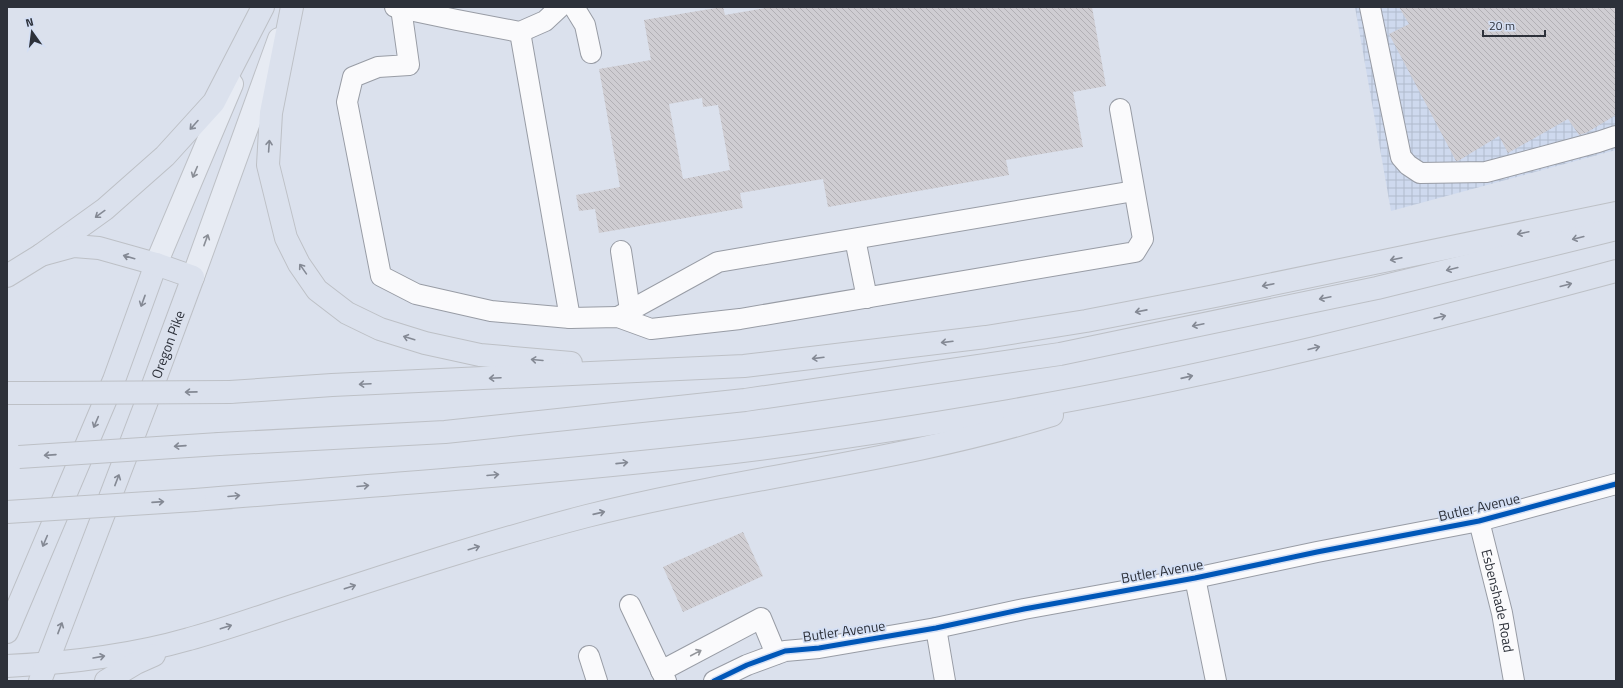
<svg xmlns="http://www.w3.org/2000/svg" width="1623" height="688" viewBox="0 0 1623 688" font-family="'Titillium Web',sans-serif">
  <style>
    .industrial { fill: url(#industrial-grid) }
    .building { fill: url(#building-back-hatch); fill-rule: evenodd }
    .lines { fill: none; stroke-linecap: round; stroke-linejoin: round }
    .minor-casing { stroke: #989ca5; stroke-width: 22 }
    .major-casing { stroke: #bdc0c6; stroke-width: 24 }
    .highway-casing { stroke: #bdc0c6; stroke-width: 24 }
    .minor { stroke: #fafafc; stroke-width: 20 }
    .major { stroke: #e7ebf3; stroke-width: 22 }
    .highway { stroke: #dbe1ed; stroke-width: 22 }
    .highway-bridge-casing { stroke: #bdc0c6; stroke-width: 24; stroke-linecap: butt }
    .highway-bridge { stroke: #dbe1ed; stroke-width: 22 }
    .cycleway-casing { stroke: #d4dff4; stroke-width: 8 }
    .cycleway { stroke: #0057b8; stroke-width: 5 }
    .oneway { stroke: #848994 }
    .oneway2 { stroke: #8a8e96 }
    .oneway3 { stroke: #94969b }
    .labels { text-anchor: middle; stroke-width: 3.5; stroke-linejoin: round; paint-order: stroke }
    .street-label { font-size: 14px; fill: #2d313a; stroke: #d4dff4 }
  </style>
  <defs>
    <pattern id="industrial-grid" width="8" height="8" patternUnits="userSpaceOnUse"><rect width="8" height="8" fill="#ced9ee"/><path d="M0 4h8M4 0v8" fill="none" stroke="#b1bbcd"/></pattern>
    <pattern id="building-back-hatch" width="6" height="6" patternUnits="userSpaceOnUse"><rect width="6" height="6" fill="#cfcdd2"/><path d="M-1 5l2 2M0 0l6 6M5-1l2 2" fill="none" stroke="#b2b0b5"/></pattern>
  </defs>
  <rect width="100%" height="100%" fill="#dbe1ed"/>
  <path class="industrial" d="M 1355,7 L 1616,7 L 1616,150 L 1391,211 Z"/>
  <path class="building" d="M 722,7 L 723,7 L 725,15 L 771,7 L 1092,7 L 1106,86 L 1073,92 L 1083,147 L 1006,160 L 1009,175 L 828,207 L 823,179 L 740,193 L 743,208 L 599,233 L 595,209 L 579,211 L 576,195 L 620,187 L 599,69 L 651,60 L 644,20 ZM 702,98 L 703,107 L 718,105 L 730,170 L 683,179 L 669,104 Z
    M 1399,7 L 1616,7 L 1616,115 L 1586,133 L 1579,135 L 1568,119 L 1508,153 L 1499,136 L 1458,161 L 1456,161 L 1389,34 L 1409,24 Z
    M 743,532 L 763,576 L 683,612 L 663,567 Z"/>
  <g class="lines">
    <g class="minor-casing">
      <g id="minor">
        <path d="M 395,7 L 457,20 L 520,32 L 545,21 L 560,7"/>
        <path d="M 574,7 L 585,25 L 591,53"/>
        <path d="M 1370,7 L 1401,157 L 1408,165 L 1420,173 L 1486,172 L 1598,142 L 1616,136"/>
        <path d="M 401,8 L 409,65 L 378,67 L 353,77 L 347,102 L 381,276 L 416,294 L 491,311 L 570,318 L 618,317 L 651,329 L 740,319 L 1135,252 L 1143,239 L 1120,109"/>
        <path d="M 520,32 L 570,318"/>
        <path d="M 855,239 L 867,298"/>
        <path d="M 621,251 L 630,310"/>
        <path d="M 618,317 L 718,262 L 1134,191"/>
        <path id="s1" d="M 1479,521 L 1502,613 L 1514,681"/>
        <path d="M 1195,578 L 1216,681"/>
        <path d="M 630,605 L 666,681"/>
        <path d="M 936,628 L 945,681"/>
        <path d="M 589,656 L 597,681"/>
        <path d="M 661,671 L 761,618 L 776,654"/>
        <path d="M 714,681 L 747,665 L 785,651 L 819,648 L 936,628 L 1024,609 L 1195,578 L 1317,552 L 1479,521 L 1616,484"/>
      </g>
    </g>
    <g class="major-casing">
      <path id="major" d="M 156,264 L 232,84
        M 193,277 L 279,39"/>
    </g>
    <g class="highway-casing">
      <g id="highway">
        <path d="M 292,7 L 271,113 L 268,165 L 286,238 L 299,264 L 317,290 L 347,313 L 380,329 L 425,343 L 480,355 L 571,363"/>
        <path d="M 7,276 L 41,255 L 105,209 L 165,156 L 214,102 L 263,7"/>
        <path d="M 230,392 L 332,385 L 744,366 L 986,337 L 1086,321 L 1215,296 L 1616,213"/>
        <path d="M 7,393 L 41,393"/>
        <path d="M 219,444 L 445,432 L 745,400 L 1060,354 L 1377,288 L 1616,229"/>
        <path d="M 195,500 C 366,486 537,474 708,455 C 808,444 909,428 1009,411 C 1214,376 1415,325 1616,271"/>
        <path d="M 7,632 L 114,380 L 156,264"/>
        <path d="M 7,666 C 68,663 130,656 189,639 C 227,629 264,615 302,603 C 396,572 491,541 587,516 C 741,477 900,462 1052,415"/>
        <path id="s2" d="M 40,681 L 150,393 L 193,277 L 156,264 L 99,248 L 74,246 L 41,255"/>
        <path d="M 106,681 L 136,663 L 154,655"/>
      </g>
    </g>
    <use href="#minor" class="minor"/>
    <use href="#major" class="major"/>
    <use href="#highway" class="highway"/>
    <g class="highway-bridge-casing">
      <path id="highway-bridge" d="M 41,393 L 230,392
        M 19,457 L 219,444
        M 7,512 L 195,500"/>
    </g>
    <use href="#highway-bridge" class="highway-bridge"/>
    <g class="cycleway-casing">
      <path id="cycleway" d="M 714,681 L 747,665 L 785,651 L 819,648 L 936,628 L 1024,609 L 1195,578 L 1317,552 L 1479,521 L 1616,484"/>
    </g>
    <use href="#cycleway" class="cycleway"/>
  </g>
  <defs><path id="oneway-shaft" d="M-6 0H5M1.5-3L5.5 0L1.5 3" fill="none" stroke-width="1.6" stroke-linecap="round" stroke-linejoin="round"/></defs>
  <g class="oneway">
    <use href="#oneway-shaft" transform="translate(194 125) rotate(132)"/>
    <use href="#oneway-shaft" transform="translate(269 146) rotate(-86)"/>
    <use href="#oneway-shaft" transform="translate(100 214) rotate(144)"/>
    <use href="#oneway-shaft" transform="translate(1523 233) rotate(168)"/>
    <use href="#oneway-shaft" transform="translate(1578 238) rotate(166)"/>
    <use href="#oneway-shaft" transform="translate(129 257) rotate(-164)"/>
    <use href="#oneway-shaft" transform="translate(1396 259) rotate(168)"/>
    <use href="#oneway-shaft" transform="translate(303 269) rotate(-125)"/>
    <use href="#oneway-shaft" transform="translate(1452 269) rotate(166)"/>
    <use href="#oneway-shaft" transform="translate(1268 285) rotate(168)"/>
    <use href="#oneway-shaft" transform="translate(1566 285) rotate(-15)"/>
    <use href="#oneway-shaft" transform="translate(1325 298) rotate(168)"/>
    <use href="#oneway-shaft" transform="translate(143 301) rotate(110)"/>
    <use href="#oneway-shaft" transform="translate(1141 311) rotate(169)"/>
    <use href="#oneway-shaft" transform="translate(1440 317) rotate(-14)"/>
    <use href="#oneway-shaft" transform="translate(1198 325) rotate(168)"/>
    <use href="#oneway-shaft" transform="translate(409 338) rotate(-163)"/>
    <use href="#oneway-shaft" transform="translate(947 342) rotate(173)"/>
    <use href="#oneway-shaft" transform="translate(1314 348) rotate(-14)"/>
    <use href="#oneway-shaft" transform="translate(818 358) rotate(173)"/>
    <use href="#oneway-shaft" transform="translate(537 360) rotate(-175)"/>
    <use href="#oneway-shaft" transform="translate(1187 377) rotate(-13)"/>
    <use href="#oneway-shaft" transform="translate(495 378) rotate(177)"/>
    <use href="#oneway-shaft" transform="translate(365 384) rotate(177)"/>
    <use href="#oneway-shaft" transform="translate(191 392) rotate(179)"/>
    <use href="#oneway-shaft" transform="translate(96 422) rotate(113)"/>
    <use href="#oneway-shaft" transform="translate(180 446) rotate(176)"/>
    <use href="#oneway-shaft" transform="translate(50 455) rotate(176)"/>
    <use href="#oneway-shaft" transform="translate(622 463) rotate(-6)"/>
    <use href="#oneway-shaft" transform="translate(493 475) rotate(-5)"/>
    <use href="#oneway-shaft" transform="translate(117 480) rotate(-69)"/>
    <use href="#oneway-shaft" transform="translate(363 486) rotate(-5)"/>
    <use href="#oneway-shaft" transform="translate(234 496) rotate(-5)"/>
    <use href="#oneway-shaft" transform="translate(158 502) rotate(-4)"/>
    <use href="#oneway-shaft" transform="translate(599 513) rotate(-13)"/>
    <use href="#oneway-shaft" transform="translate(45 541) rotate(113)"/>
    <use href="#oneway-shaft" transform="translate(474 548) rotate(-17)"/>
    <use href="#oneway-shaft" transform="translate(350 587) rotate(-18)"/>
    <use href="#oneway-shaft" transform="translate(226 627) rotate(-18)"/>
    <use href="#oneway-shaft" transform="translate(60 628) rotate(-69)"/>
    <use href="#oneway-shaft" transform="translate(99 657) rotate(-10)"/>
  </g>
  <g class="oneway2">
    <use href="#oneway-shaft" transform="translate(195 172) rotate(113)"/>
    <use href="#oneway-shaft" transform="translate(206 240) rotate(-70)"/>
  </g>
  <use class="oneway3" href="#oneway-shaft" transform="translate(696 653) rotate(-28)"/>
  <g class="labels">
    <g class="street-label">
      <text dy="5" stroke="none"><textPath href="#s2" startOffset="360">Oregon Pike</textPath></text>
      <text transform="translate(1479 507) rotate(-13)" y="5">Butler Avenue</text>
      <text transform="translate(1162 571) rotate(-10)" y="5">Butler Avenue</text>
      <text dy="5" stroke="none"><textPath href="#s1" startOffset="82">Esbenshade Road</textPath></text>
      <text transform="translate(844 631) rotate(-8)" y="5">Butler Avenue</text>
    </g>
  </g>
  <rect width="1623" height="688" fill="none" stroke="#2d313a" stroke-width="16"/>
  <g transform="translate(32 32) rotate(346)" stroke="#d4dff4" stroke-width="3" paint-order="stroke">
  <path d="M0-3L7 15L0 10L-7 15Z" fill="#2d313a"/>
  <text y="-6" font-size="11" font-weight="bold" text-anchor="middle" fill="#2d313a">N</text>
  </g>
  <path d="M1483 30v6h62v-6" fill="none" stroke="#2d313a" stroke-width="2"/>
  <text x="1489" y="30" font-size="12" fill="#2d313a" stroke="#d4dff4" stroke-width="3" paint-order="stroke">20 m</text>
</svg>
